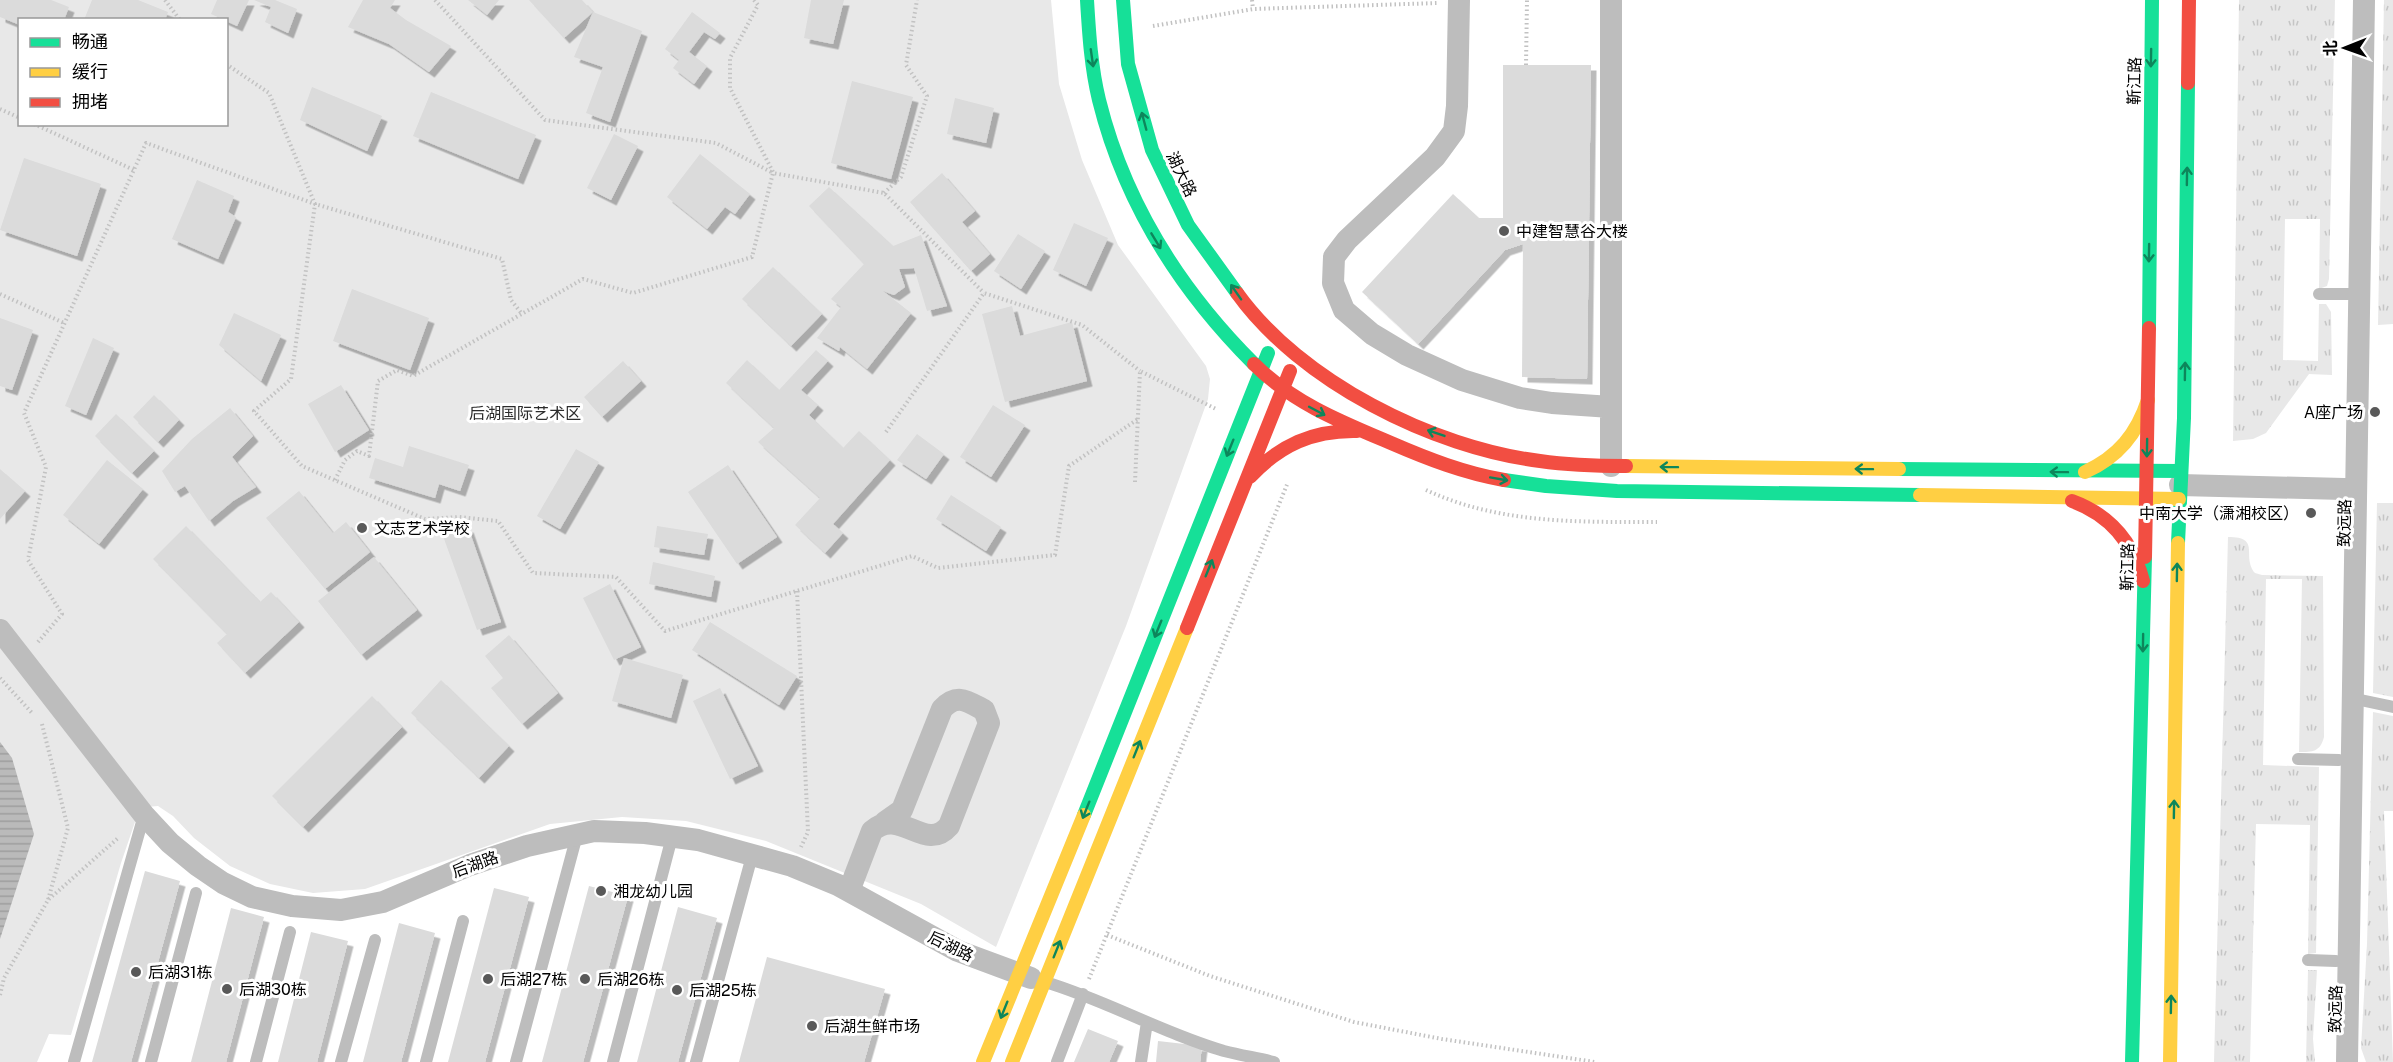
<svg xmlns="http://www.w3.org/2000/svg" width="2393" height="1062" viewBox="0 0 2393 1062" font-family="'Public Sans','Noto Sans SC',sans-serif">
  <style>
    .grass { fill: url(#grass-tufts) }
    .park { fill: #e8e8e8; fill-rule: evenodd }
    .water { fill: url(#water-rules) }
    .building { fill: #dbdbdb; filter: url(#shadow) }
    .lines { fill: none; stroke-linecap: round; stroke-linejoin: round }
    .path { stroke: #c2c2c2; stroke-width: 4; stroke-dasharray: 1.5 3; stroke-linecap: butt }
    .lane { stroke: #bdbdbd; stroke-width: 12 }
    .street { stroke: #bdbdbd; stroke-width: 22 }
    .fast { stroke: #16e098; stroke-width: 14 }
    .slow { stroke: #ffcf43; stroke-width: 14 }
    .jam { stroke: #f24e42; stroke-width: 14 }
    .oneway { stroke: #0d865b }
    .poi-dot { fill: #595959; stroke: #fff; stroke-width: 2 }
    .labels { text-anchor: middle; stroke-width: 6; stroke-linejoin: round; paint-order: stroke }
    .street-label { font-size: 16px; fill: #000; stroke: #fff }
    .poi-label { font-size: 16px; fill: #000; stroke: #fff; text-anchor: start }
    .park-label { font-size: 16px; fill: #2c2c2c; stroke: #fff }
  </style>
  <defs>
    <pattern id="grass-tufts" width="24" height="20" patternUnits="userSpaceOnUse" patternTransform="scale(1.5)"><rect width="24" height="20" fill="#e8e8e8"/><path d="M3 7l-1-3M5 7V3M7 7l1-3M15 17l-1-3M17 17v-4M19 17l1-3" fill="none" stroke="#c5c5c5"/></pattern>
    <pattern id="water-rules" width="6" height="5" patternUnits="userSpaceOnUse" patternTransform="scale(1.5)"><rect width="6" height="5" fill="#bababa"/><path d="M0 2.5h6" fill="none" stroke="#9e9e9e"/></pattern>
    <filter id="shadow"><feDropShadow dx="5.5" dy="5.5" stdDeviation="0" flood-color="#0004"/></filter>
  </defs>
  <rect width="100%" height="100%" fill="#fff"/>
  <path class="grass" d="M 2239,0 L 2335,0 L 2329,279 L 2327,286 L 2319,289 L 2320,219 L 2285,219 L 2283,360 L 2318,361 L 2319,304 L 2326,304 L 2331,312 L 2332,375 L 2309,374 L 2266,433 L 2253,439 L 2233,441 Z
    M 2384,0 L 2393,0 L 2393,324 L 2378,325 Z
    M 2377,503 L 2393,503 L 2393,697 L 2373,693 Z
    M 2228,537 C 2262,537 2241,556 2255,573 L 2262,575 L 2323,576 L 2324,737 C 2320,752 2313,752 2299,752 L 2302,579 L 2266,579 L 2263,765 L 2319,767 L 2316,953 L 2308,954 L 2310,825 L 2256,824 L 2250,1062 L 2214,1062 Z
    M 2373,712 L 2393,716 L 2393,811 L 2384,811 L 2393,1062 L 2366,1062 L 2361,1048 L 2367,944 Z
    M 2308,970 L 2317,970 L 2313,1039 L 2315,1062 L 2306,1062 Z"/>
  <path class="park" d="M 0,0 L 1051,0 L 1059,84 L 1082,160 L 1118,245 L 1206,366 L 1210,379 L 1208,399 L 1126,626 L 996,947 L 921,904 L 766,841 L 686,821 L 622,817 L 550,824 L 365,889 L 313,893 L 270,884 L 230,866 L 194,838 L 173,816 L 158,806 L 146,807 L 135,822 L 121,863 L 71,1035 L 49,1034 L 37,1062 L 0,1062 ZM 20,20 L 226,20 L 226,124 L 20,124 Z"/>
  <path class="water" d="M 0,742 L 12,758 L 34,834 L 0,939 Z"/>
  <path class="building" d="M 0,0 L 51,0 L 69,7 L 64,20 L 20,20 L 20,25 L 0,17 Z
    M 92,0 L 138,0 L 168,12 L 165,20 L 84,20 Z
    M 217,0 L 249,0 L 237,26 L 211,14 Z
    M 254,0 L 275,0 L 297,9 L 288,33 L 265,22 L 271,7 Z
    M 363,0 L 395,0 L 390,8 L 406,20 L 451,46 L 429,72 L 389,44 L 348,27 Z
    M 468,0 L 499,0 L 487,15 Z
    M 529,0 L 582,0 L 593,12 L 564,38 Z
    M 811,0 L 844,0 L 833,44 L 804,38 Z
    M 593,12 L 642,31 L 610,122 L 586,113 L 603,67 L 574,57 Z
    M 692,12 L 720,33 L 715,39 L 704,32 L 689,52 L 707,66 L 694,84 L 673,68 L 679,60 L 665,49 Z
    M 1503,65 L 1591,65 L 1587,379 L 1522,377 L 1523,244 L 1505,250 L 1418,344 L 1362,292 L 1453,194 L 1479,218 L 1503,218 Z
    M 852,81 L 913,97 L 891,179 L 831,163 Z
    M 312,87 L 382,116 L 367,151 L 300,120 Z
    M 431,92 L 536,135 L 518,179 L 413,136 Z
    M 955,98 L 994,108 L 986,143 L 947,134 Z
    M 614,134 L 638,146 L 611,200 L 587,188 Z
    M 700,154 L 750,194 L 735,214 L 725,207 L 707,229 L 667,197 Z
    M 24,158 L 101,184 L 77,256 L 0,230 Z
    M 942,173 L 975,211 L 962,222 L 990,254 L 971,271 L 910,202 Z
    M 197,180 L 234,196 L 228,212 L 236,217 L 218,259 L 172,239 Z
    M 829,187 L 893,246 L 921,235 L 947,306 L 927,311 L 914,268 L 899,269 L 905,287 L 894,295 L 883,291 L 911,313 L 867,369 L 840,347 L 839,351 L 817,338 L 841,307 L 831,299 L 864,264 L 809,206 Z
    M 1074,223 L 1108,238 L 1086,286 L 1053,270 Z
    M 1018,234 L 1045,251 L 1021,289 L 994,271 Z
    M 773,267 L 822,314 L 791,346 L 742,299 Z
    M 352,289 L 429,318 L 410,370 L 333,341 Z
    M 1012,306 L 1020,336 L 1072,322 L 1087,381 L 1005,402 L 982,314 Z
    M 234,313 L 281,335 L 261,381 L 219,345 Z
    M 0,318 L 33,330 L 12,390 L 0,386 Z
    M 93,338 L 114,348 L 86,415 L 65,406 Z
    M 816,350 L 828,361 L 801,390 L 818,405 L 809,415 L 843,448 L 859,431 L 890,460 L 833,524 L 843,533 L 825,553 L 795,525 L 820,498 L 758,442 L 774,428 L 726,383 L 747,360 L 779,390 Z
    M 623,361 L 641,381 L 602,417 L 584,397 Z
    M 341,385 L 369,430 L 335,452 L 308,404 Z
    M 154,395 L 179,420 L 158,442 L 133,417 Z
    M 993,405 L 1025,425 L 991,477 L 960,457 Z
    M 230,408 L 253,436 L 232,457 L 256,487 L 233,501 L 209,521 L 185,486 L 175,492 L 162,471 L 192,439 Z
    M 116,414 L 154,451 L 132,473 L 95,436 Z
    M 917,434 L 944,454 L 926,479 L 897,460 Z
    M 409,446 L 469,465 L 460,491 L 439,484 L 435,498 L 369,478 L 375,458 L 403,467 Z
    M 576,449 L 599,462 L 560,529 L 537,516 Z
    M 107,460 L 143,489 L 99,544 L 63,515 Z
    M 728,465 L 777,537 L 737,564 L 688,492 Z
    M 0,469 L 25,491 L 0,519 Z
    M 299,491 L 333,533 L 346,522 L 370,552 L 325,589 L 266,518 Z
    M 951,495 L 1001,527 L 986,551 L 936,519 Z
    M 186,526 L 260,602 L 271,592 L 299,622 L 245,673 L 217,643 L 227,634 L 153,559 Z
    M 657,526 L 708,534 L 704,555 L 654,547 Z
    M 468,527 L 501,622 L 477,630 L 443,536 Z
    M 374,557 L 417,610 L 361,655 L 318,601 Z
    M 653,562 L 715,576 L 711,597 L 649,584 Z
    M 610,584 L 641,647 L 614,660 L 583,598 Z
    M 710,622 L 797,676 L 779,705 L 692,650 Z
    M 509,635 L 558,693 L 522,724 L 491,688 L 503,678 L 485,656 Z
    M 624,658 L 683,675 L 671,718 L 612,701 Z
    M 441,680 L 509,746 L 479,778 L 411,713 Z
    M 720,688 L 758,766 L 730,779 L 693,701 Z
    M 372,696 L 402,727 L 303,827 L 272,796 Z
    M 145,871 L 180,881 L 131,1062 L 92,1062 Z
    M 589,886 L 628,896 L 583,1062 L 542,1062 Z
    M 494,888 L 529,897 L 485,1062 L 448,1062 Z
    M 678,907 L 717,918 L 678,1062 L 637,1062 Z
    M 231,908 L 264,917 L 226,1062 L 191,1062 Z
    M 399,923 L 435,933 L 401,1062 L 363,1062 Z
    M 311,932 L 348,941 L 317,1062 L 278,1062 Z
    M 767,957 L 885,989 L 864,1062 L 739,1062 Z
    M 1088,1029 L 1118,1041 L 1109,1062 L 1074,1062 Z
    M 1158,1041 L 1202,1046 L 1200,1062 L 1156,1062 Z"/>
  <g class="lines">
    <path class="path" d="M 165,0 L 180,20
      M 435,0 L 545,120 L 716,143 L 773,173
      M 754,0 L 758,5 L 730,58 L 730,88 L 773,172
      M 1252,0 L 1253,9
      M 1153,26 L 1253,9 L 1438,3
      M 226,64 L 269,93 L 315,204 L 502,259 L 511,300 L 522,314
      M 1526,65 L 1527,0
      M 0,109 L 20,118
      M 34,124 L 134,170
      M 884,193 L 901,177 L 927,96 L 906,65 L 917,0
      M 0,294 L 64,323
      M 886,432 L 984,293 L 1082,325 L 1140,371
      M 335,480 L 345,460 L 357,451 L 369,456 L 378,381 L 397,370 L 413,376 L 583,279 L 633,293 L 752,257 L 773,173 L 884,193 L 984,293
      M 1135,482 L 1140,371 L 1216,409
      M 1426,490 C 1499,524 1578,522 1657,522
      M 797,591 L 808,832 L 801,847
      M 38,642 L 62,614 L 28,560 L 46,467 L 24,413 L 146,143 L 315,204 L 291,379 L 254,411 L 302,466 L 425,519 L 459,517 L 498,521 L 533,573 L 616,577 L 665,631 L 912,556 L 938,568 L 1055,555 L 1069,466 L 1138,419
      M 0,678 L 33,714
      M 42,724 L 68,828 L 48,900
      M 1107,935 L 1210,976 L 1354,1022 L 1442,1039 L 1595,1062
      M 1089,979 L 1288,482
      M 0,995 L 4,978 L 48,900 L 118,838"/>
    <path class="lane" d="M 2319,294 L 2359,294
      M 2351,698 L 2393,707
      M 2298,759 L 2339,760
      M 2308,960 L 2336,961
      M 1045,982 C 1106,1000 1162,1033 1224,1051 C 1240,1055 1257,1058 1274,1062
      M 74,1062 L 144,815
      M 151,1062 L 196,893
      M 256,1062 L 290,932
      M 341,1062 L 375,940
      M 426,1062 L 463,921
      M 516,1062 L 577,835
      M 613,1062 L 672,837
      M 696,1062 L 752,856
      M 1057,1062 L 1083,994
      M 1141,1062 L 1147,1022"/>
    <path class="street" d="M 1459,0 L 1457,106 L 1454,131 L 1435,157 L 1347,240 L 1334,257 L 1333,283 L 1344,310 L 1372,334 L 1407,355 L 1462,380 L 1520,398 L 1552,403 L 1611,407
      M 1611,466 L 1611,0
      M 2180,485 L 2344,489
      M 0,630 L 144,815 L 170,843 L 198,866 L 223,883 L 252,897 L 292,906 L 341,910 L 383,902 L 470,865 L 527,846 L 594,831 L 645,833 L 698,840 L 792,866 L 838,885 L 958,951 L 1031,978
      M 849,891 L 872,831 C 900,806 925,854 949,826 L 989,723 L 984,710 C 967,701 957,693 942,709 L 902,810 L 885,822
      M 2347,1062 L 2364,0"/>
    <path class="fast" d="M 1087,0 C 1089,33 1091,67 1099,100 C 1124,201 1180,290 1254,364
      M 1123,0 L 1128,64 L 1152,150 L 1188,225 L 1237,293
      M 2149,328 L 2152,0
      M 1899,469 L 2181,471
      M 1504,480 L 1546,486 L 1617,491 L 1920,495
      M 2178,543 L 2184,418 L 2188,83
      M 1084,815 L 1268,353
      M 2132,1062 L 2145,557"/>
    <path class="slow" d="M 1626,466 L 1899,469
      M 2085,472 C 2118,457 2137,434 2148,400
      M 1920,495 L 2179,499
      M 983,1062 L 1084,815
      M 1012,1062 L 1187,628
      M 2170,1062 L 2178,543"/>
    <path class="jam" d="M 2188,83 L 2189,0
      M 1237,293 C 1300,381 1433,448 1540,461 C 1568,465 1597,466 1626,466
      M 1254,364 C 1293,403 1341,422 1391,443 C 1428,459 1464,473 1504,480
      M 1250,477 C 1280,445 1313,430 1357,431
      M 2072,501 C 2110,515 2133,542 2143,581
      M 2145,557 L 2149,328
      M 1187,628 L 1290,371"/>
  </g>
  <defs><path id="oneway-shaft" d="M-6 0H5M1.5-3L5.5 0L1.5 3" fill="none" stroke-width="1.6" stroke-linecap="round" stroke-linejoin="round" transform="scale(1.5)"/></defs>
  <g class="oneway">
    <use href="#oneway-shaft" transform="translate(1092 58) rotate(82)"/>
    <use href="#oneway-shaft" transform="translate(2151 58) rotate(91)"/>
    <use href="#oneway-shaft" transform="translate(1144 121) rotate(-105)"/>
    <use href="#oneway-shaft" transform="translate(2187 176) rotate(-89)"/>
    <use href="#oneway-shaft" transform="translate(1156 241) rotate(59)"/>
    <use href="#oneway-shaft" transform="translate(2149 253) rotate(91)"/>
    <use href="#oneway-shaft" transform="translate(1236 292) rotate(-125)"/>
    <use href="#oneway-shaft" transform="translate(2185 371) rotate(-89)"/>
    <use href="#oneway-shaft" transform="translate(1317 411) rotate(28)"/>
    <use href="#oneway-shaft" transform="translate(1436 433) rotate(-161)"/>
    <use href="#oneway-shaft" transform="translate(1230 448) rotate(112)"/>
    <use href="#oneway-shaft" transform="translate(2147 448) rotate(91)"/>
    <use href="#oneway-shaft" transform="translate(1669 467) rotate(-179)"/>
    <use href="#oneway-shaft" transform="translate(1864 469) rotate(-179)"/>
    <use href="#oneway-shaft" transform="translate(2059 472) rotate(-179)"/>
    <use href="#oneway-shaft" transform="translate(1499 479) rotate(10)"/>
    <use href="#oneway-shaft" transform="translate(1209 568) rotate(-68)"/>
    <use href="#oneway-shaft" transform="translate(2177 572) rotate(-89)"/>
    <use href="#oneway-shaft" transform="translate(1158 629) rotate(112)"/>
    <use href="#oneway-shaft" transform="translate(2143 643) rotate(91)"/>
    <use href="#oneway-shaft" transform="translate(1137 749) rotate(-68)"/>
    <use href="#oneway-shaft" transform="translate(2174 809) rotate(-89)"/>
    <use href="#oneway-shaft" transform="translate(1086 810) rotate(112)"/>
    <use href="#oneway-shaft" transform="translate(1057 949) rotate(-68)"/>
    <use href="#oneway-shaft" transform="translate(2171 1004) rotate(-89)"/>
    <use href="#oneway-shaft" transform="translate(1004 1010) rotate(112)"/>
  </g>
  <g class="poi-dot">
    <circle cx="1504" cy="231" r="6"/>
    <circle cx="2375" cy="412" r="6"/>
    <circle cx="2311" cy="513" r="6"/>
    <circle cx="362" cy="528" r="6"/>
    <circle cx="601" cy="891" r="6"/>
    <circle cx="136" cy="972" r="6"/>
    <circle cx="488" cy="979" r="6"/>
    <circle cx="585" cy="979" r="6"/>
    <circle cx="227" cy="989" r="6"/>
    <circle cx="677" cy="990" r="6"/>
    <circle cx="812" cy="1026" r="6"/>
  </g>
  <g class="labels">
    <g class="street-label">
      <text transform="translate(2134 81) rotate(-89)" y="6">靳江路</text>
      <text transform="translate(1182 174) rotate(64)" y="6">湖大路</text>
      <text transform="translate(2344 523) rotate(-89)" y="6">致远路</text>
      <text transform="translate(2127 567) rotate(-89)" y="6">靳江路</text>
      <text transform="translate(475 864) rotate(-20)" y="6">后湖路</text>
      <text transform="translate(951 946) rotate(26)" y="6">后湖路</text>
      <text transform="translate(2335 1009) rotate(-89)" y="6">致远路</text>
    </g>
    <g class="poi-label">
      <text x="1516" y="237">中建智慧谷大楼</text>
      <text x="2363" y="418" text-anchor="end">A座广场</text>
      <text x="2299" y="519" text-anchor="end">中南大学（潇湘校区）</text>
      <text x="374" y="534">文志艺术学校</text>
      <text x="613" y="897">湘龙幼儿园</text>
      <text x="148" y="978">后湖31栋</text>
      <text x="500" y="985">后湖27栋</text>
      <text x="597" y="985">后湖26栋</text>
      <text x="239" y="995">后湖30栋</text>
      <text x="689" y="996">后湖25栋</text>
      <text x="824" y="1032">后湖生鲜市场</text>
    </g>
    <g class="park-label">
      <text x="525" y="419">后湖国际艺术区</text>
    </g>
  </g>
  <rect x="18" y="18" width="210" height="108" fill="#ffffff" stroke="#999999" stroke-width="1.5"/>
  <rect x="30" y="38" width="30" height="9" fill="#16e098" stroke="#999999" stroke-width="1.5"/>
  <text x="72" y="48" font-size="18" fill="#000000">畅通</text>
  <rect x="30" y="68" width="30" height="9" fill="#ffcf43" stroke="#999999" stroke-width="1.5"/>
  <text x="72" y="78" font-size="18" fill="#000000">缓行</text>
  <rect x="30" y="98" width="30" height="9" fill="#f24e42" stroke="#999999" stroke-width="1.5"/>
  <text x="72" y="108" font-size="18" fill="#000000">拥堵</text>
  <g transform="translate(2345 48) rotate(269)" stroke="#ffffff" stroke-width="4.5" paint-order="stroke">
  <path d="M0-4.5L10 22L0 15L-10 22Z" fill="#000000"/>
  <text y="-9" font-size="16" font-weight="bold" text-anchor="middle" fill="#000000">北</text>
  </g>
</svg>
